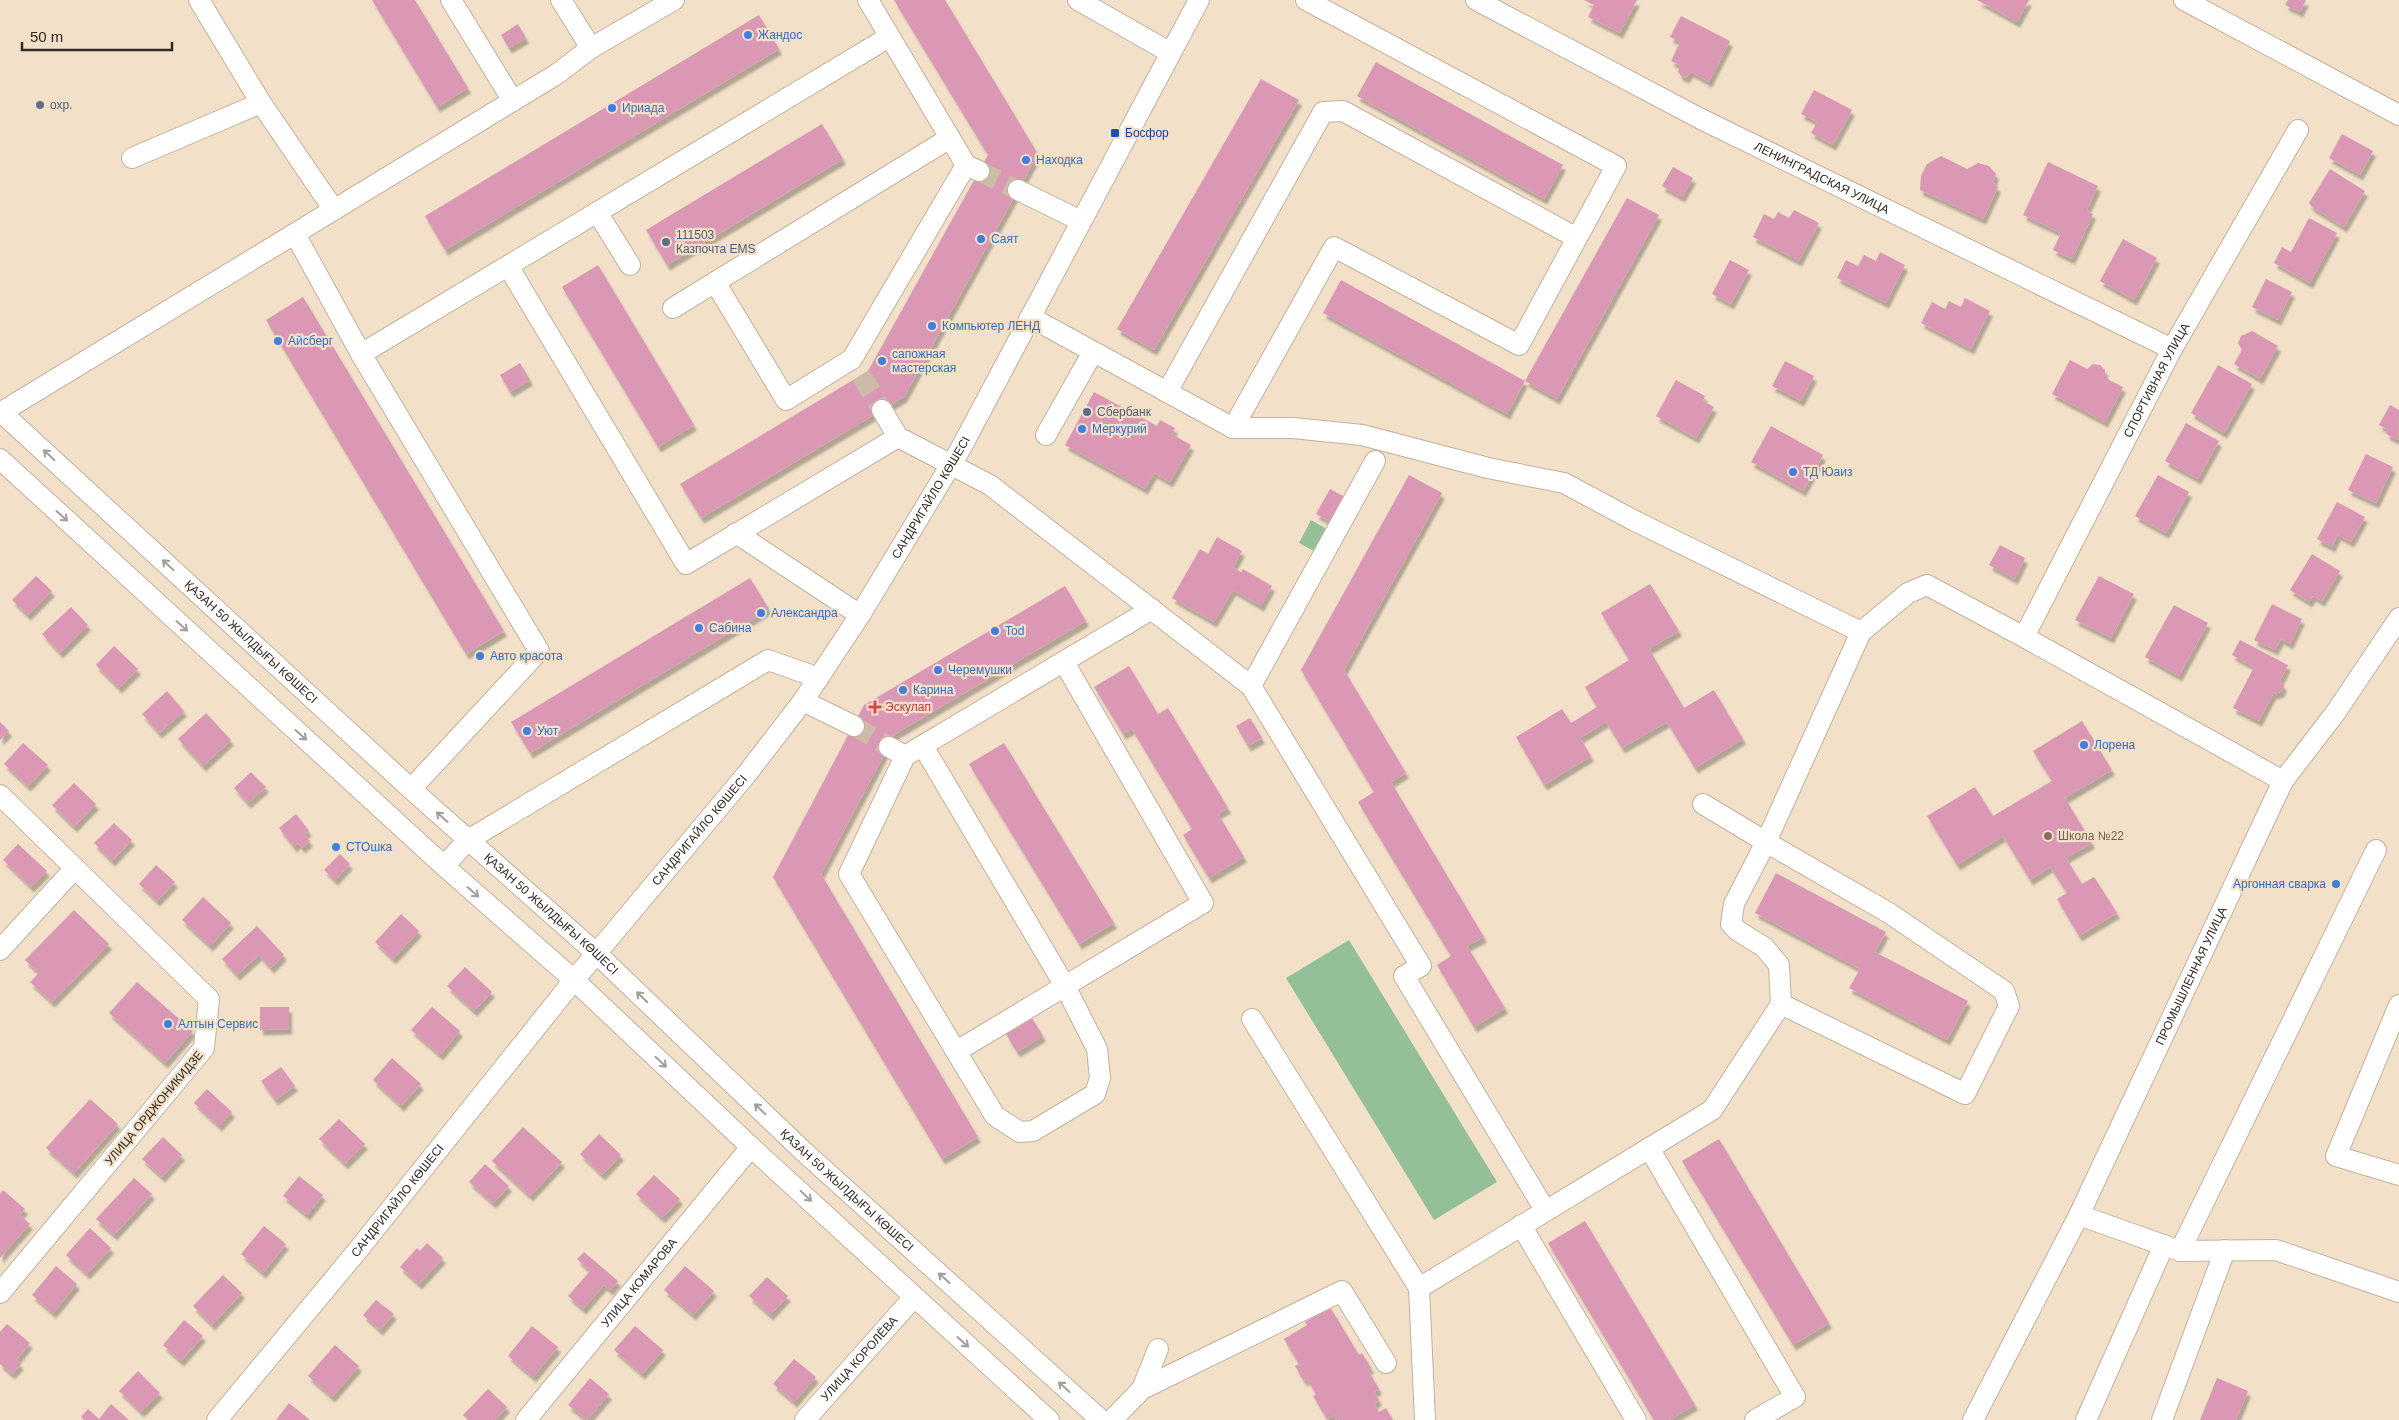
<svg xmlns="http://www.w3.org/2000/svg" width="2399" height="1420" viewBox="0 0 2399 1420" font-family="Arial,sans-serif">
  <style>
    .green { fill: #94c099 }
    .building { fill: #da98b5; filter: url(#shadow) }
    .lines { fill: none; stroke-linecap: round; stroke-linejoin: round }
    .minor-tunnel { stroke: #cbbba7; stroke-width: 20; stroke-dasharray: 20 10; stroke-linecap: butt }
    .minor-casing { stroke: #c2b19b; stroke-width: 22 }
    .minor { stroke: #fff; stroke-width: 20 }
    .oneway { stroke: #a19f9b }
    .shop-dot { fill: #3f7fe0; stroke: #f2e0c9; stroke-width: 2 }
    .service-dot { fill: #5c6f8a; stroke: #f2e0c9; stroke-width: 2 }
    .transit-dot { fill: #1a4fb4; stroke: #f2e0c9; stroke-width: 2 }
    .health-dot { fill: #e0444e; stroke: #f2e0c9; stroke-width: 2 }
    .education-dot { fill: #8d6e63; stroke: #f2e0c9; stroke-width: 2 }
    .labels { text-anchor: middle; stroke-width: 4.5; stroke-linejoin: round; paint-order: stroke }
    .shop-label { font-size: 12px; fill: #366cbe; stroke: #f2e0c9; text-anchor: start }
    .service-label { font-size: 12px; fill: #4e5e75; stroke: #f2e0c9; text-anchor: start }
    .transit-label { font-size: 12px; fill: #164399; stroke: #f2e0c9; text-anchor: start }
    .street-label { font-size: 12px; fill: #2f2920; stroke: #f2e0c9 }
    .health-label { font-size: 12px; fill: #be3a42; stroke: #f2e0c9; text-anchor: start }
    .education-label { font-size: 12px; fill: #785e54; stroke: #f2e0c9; text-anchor: start }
  </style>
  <defs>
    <filter id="shadow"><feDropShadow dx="3" dy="5.5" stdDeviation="1" flood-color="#0004"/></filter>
  </defs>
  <rect width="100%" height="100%" fill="#f2e0c9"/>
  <path class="green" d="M 1311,520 L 1332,532 L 1319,554 L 1299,543 Z
    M 1349,940 L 1497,1182 L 1434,1220 L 1286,978 Z"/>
  <path class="building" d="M 372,0 L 415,0 L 468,88 L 437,107 Z
    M 894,0 L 945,0 L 1038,154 L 904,397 L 701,518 L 680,484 L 868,371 L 988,155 Z
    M 1584,0 L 1637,0 L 1620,33 L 1588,17 L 1594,5 Z
    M 1977,0 L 2029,0 L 2017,22 Z
    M 2288,0 L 2306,0 L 2300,12 L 2285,5 Z
    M 759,15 L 779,49 L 445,250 L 425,216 Z
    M 1681,16 L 1730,41 L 1709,82 L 1691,72 L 1686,78 L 1680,75 L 1678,71 L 1680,65 L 1671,61 L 1680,42 L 1670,37 Z
    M 518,24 L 526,38 L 509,48 L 501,35 Z
    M 1376,62 L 1563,165 L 1544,199 L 1357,96 Z
    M 1261,79 L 1299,100 L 1154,350 L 1117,329 Z
    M 1814,90 L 1852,110 L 1833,145 L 1811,133 L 1817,122 L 1801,114 Z
    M 822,124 L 843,159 L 667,265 L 646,230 Z
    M 2342,134 L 2373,151 L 2360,175 L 2329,158 Z
    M 1941,156 L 1967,169 L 1978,163 L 1989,166 L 1996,174 L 1993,183 L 1998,187 L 1983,219 L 1920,190 L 1921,176 L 1927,164 Z
    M 2048,162 L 2098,186 L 2087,210 L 2093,214 L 2072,259 L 2053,250 L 2061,233 L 2023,215 Z
    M 1673,167 L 1693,178 L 1682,197 L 1662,186 Z
    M 2330,169 L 2365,191 L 2344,227 L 2312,207 L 2309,203 Z
    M 1627,198 L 1659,215 L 1557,399 L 1525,381 Z
    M 1794,210 L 1819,223 L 1799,261 L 1753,237 L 1764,214 L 1774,219 L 1778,212 L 1789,218 Z
    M 2309,218 L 2337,233 L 2310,283 L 2274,263 L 2282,247 L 2291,252 Z
    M 2123,239 L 2157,258 L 2134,300 L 2100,281 Z
    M 1880,252 L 1905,265 L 1886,303 L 1837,278 L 1846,260 L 1858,266 L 1864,255 L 1876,261 Z
    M 1730,260 L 1749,270 L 1731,304 L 1712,294 Z
    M 598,265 L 694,425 L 658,447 L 562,287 Z
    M 2266,279 L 2292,292 L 2278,320 L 2252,307 Z
    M 1341,280 L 1525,381 L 1507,414 L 1323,313 Z
    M 303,297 L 504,631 L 466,654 L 266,320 Z
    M 1965,298 L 1990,311 L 1971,349 L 1921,323 L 1932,302 L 1945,309 L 1949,301 L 1961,307 Z
    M 2252,331 L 2278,346 L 2260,379 L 2234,364 L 2242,350 L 2238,343 L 2241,336 Z
    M 2070,360 L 2087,369 L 2093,364 L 2100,365 L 2105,370 L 2105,378 L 2123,387 L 2105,422 L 2052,394 Z
    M 1785,361 L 1814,376 L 1801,401 L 1772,386 Z
    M 520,363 L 530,380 L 510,392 L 500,375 Z
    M 2218,365 L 2252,384 L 2224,433 L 2191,413 Z
    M 1676,380 L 1705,396 L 1703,401 L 1714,407 L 1696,438 L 1656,416 Z
    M 1094,392 L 1157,426 L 1160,420 L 1175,428 L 1172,434 L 1191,445 L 1170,482 L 1154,473 L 1145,489 L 1065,445 Z
    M 2390,405 L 2399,410 L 2398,440 L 2386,434 L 2388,430 L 2379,425 Z
    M 2186,423 L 2219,441 L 2198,479 L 2165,461 Z
    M 1771,426 L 1823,455 L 1803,491 L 1751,462 Z
    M 2366,454 L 2393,467 L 2376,503 L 2348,490 Z
    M 1409,475 L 1442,493 L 1344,670 L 1406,773 L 1391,782 L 1484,937 L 1467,946 L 1505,1008 L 1474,1027 L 1437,965 L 1451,956 L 1358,802 L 1374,792 L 1301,670 Z
    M 2158,475 L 2189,492 L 2166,533 L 2135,516 Z
    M 1330,489 L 1345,497 L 1331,522 L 1316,514 Z
    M 2337,502 L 2365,517 L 2351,542 L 2338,535 L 2332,547 L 2317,539 Z
    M 1217,537 L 1242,551 L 1233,567 L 1241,572 L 1243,569 L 1272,586 L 1261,606 L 1233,590 L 1214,622 L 1172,598 L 1200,549 L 1208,554 Z
    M 2000,545 L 2025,558 L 2015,579 L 1989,565 Z
    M 2312,554 L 2340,571 L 2322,601 L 2313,596 L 2309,602 L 2290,590 Z
    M 36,576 L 52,591 L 28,615 L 12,600 Z
    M 2099,576 L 2134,594 L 2111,638 L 2075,620 Z
    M 750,578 L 769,609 L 530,753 L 511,722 Z
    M 1650,584 L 1679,631 L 1649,649 L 1684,708 L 1714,690 L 1743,739 L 1695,768 L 1667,722 L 1622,748 L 1606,722 L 1580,738 L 1591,756 L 1544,785 L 1516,737 L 1562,709 L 1571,723 L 1597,707 L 1585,687 L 1629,660 L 1601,613 Z
    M 1065,586 L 1086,621 L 895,734 L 821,874 L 978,1137 L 942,1159 L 773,877 L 864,705 Z
    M 2272,604 L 2302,619 L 2290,644 L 2281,639 L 2275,650 L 2254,640 Z
    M 2174,605 L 2208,623 L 2179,676 L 2145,657 Z
    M 71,607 L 88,625 L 60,653 L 42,634 Z
    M 2240,640 L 2288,665 L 2280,681 L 2284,686 L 2281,692 L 2273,694 L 2259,721 L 2233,708 L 2254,667 L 2232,655 Z
    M 114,646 L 138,669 L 119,688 L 96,665 Z
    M 1129,666 L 1158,714 L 1168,708 L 1228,808 L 1218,814 L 1244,857 L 1209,878 L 1183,835 L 1192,829 L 1132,729 L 1123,734 L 1094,687 Z
    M 167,691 L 184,711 L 159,733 L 142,714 Z
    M 206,713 L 231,740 L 203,766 L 178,739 Z
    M 1250,718 L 1262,738 L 1248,746 L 1236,726 Z
    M 2082,721 L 2112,770 L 2065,798 L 2092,843 L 2066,858 L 2082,884 L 2094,877 L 2117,913 L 2079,936 L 2057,899 L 2067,893 L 2050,867 L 2030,880 L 2003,836 L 1957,865 L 1927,816 L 1975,787 L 1993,816 L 2052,781 L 2033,751 Z
    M 0,722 L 9,731 L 0,740 Z
    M 23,743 L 48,765 L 28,786 L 4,764 Z
    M 1004,743 L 1114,923 L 1079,944 L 969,764 Z
    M 251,772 L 266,787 L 248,803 L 234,788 Z
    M 74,783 L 96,804 L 74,827 L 52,805 Z
    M 296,814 L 309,831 L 304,834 L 310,841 L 302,848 L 298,843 L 294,847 L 279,828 Z
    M 114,823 L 132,840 L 112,861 L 94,843 Z
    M 18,844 L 47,871 L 31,887 L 3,860 Z
    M 340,854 L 350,864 L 335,880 L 324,870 Z
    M 156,865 L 175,882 L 157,901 L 139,884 Z
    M 1776,873 L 1886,932 L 1875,952 L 1968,1001 L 1947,1040 L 1849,988 L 1860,969 L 1755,913 Z
    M 203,897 L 231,923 L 210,946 L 182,920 Z
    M 74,910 L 109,944 L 52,1002 L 30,982 L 39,973 L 25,960 Z
    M 401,914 L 419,931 L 393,959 L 375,942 Z
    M 257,926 L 284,955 L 271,968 L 259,955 L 237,975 L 222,959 Z
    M 465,967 L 492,992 L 474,1011 L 447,986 Z
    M 137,982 L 193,1031 L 165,1063 L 109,1013 Z
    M 260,1007 L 289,1007 L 289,1029 L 260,1030 Z
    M 432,1007 L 460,1031 L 440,1055 L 411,1030 Z
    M 1032,1018 L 1043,1036 L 1017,1052 L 1006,1034 Z
    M 392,1058 L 421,1084 L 401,1106 L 373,1080 Z
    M 281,1067 L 295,1086 L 275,1100 L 261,1081 Z
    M 207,1089 L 232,1112 L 219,1126 L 194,1103 Z
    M 90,1099 L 118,1124 L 74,1173 L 46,1148 Z
    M 339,1119 L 365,1144 L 345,1164 L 319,1139 Z
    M 523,1127 L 562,1162 L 530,1196 L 492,1161 Z
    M 599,1134 L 621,1155 L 602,1175 L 580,1154 Z
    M 163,1137 L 182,1155 L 162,1177 L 142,1159 Z
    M 1719,1139 L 1829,1323 L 1793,1345 L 1682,1161 Z
    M 485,1164 L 509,1186 L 493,1203 L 469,1182 Z
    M 654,1175 L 680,1199 L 662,1218 L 636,1194 Z
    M 299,1176 L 323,1195 L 307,1215 L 283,1196 Z
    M 134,1178 L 152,1194 L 114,1235 L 96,1219 Z
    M 3,1190 L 25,1209 L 20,1215 L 30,1224 L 0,1258 L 0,1194 Z
    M 1585,1221 L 1695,1405 L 1669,1420 L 1654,1420 L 1548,1243 Z
    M 264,1226 L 286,1244 L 263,1273 L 241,1254 Z
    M 90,1228 L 111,1248 L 87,1274 L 66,1255 Z
    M 427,1243 L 443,1258 L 419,1284 L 400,1267 L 417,1248 L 420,1251 Z
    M 584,1252 L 618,1281 L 610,1290 L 604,1285 L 583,1309 L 568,1296 L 590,1271 L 577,1259 Z
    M 56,1266 L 77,1284 L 53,1313 L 32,1295 Z
    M 685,1266 L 714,1291 L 693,1315 L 664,1290 Z
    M 223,1275 L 242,1293 L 212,1325 L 193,1306 Z
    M 767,1277 L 788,1296 L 770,1315 L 749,1296 Z
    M 376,1300 L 394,1314 L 380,1330 L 363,1315 Z
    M 1330,1307 L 1359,1355 L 1362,1353 L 1371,1368 L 1368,1370 L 1379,1389 L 1374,1392 L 1379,1400 L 1374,1404 L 1379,1412 L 1386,1408 L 1393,1420 L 1337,1420 L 1334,1415 L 1327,1419 L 1313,1396 L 1316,1394 L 1307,1379 L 1304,1381 L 1295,1366 L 1299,1364 L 1284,1339 L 1307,1325 L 1305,1322 Z
    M 184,1320 L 203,1336 L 181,1361 L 163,1345 Z
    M 7,1324 L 30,1343 L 16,1360 L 21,1364 L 12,1374 L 0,1364 L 0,1332 Z
    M 532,1326 L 558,1347 L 533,1377 L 508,1356 Z
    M 635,1326 L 663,1350 L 642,1374 L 614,1350 Z
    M 335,1345 L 359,1366 L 332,1397 L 308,1376 Z
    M 794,1359 L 816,1377 L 794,1402 L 773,1384 Z
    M 138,1371 L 160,1393 L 141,1412 L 119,1391 Z
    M 590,1378 L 609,1394 L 587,1420 L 568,1405 Z
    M 2217,1378 L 2248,1391 L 2236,1420 L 2200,1420 Z
    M 488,1389 L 507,1407 L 495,1420 L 468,1420 L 463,1415 Z
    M 289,1403 L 310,1420 L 276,1420 Z
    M 111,1404 L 129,1420 L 84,1420 L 81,1417 L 88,1409 L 99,1419 Z"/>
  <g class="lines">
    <path class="minor-tunnel" d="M 979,171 L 1018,190
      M 861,375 L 882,410
      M 854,726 L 889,747"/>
    <g class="minor-casing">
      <g id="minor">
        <path d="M 199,0 L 261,103 L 334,210"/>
        <path d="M 451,0 L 513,101"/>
        <path d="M 561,0 L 591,48"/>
        <path d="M 868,0 L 966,165 L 979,171"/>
        <path d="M 1078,0 L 1171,53"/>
        <path id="s1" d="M 1476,0 L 1701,119 L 2172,349"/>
        <path d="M 2184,0 L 2399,115"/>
        <path d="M 132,158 L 261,103"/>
        <path d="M 1018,190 L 1081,221"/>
        <path d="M 597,212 L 630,265"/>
        <path d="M 295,234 L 361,354 L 539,651 L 411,789"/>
        <path d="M 508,266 L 686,564 L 898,437 L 990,485 L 1251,686 L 1421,966 L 1404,976 L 1545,1210"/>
        <path d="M 715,282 L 786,400 L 852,359 L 966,165"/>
        <path d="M 673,308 L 950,138"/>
        <path d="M 1030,317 L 1233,428 L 1334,247 L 1519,345 L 1616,166 L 1306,0"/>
        <path d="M 361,354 L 889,37"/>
        <path d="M 1167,392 L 1323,112 L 1343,111 L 1577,238"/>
        <path d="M 882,410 L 898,437"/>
        <path id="s2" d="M 0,411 L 411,789 L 597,954 L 802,1150 L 1101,1420"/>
        <path d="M 0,413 L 557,74 L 591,48 L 674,0"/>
        <path d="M 1233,428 L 1293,428 L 1362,435 L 1488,468 L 1564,483 L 1635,521 L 1861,632 L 1908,593 L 1927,585 L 2024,637 L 2283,781"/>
        <path d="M 1046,435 L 1093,352"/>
        <path d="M 0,459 L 444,866 L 574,980 L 751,1147 L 1049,1420"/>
        <path d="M 736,533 L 860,615"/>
        <path id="s3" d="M 2024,637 L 2172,349 L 2298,130"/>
        <path d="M 1251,686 L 1375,461"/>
        <path d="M 803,701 L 854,726"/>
        <path d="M 923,746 L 1065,986 L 1097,1049 L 1100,1078 L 1095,1094 L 1033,1131 L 1020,1132 L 995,1116 L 849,874 L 905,756 L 1152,609"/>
        <path d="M 889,747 L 905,756"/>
        <path d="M 0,795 L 209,999 L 204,1048 L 0,1293"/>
        <path d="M 1703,804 L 1766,842 L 1861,632"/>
        <path d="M 444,866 L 468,840 L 768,660 L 819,678"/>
        <path d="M 0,950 L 75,868"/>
        <path d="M 2399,1005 L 2336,1156 L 2399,1175"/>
        <path d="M 1252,1019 L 1419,1288"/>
        <path d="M 957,1051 L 1203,903 L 1064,662"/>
        <path d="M 1649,1148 L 1795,1397 L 1755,1420"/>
        <path d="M 2079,1215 L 2180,1251 L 2276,1250 L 2399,1292"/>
        <path d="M 1521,1225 L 1636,1420"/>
        <path d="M 2180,1251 L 2376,850"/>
        <path d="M 1142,1389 L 1158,1349"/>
        <path id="s4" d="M 217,1420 L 358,1250 L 574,980 L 746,775 L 803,701 L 860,615 L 961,448 L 1199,0"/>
        <path id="s5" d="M 526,1420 L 751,1147"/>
        <path id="s6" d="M 805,1420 L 914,1297"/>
        <path d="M 1112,1420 L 1142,1389 L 1342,1291 L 1386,1363"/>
        <path d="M 1425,1420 L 1419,1288 L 1712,1110 L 1781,1004 L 1779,965 L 1764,947 L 1738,931 L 1731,924 L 1734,904 L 1766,842 L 1889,913 L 2004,991 L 2009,1006 L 1965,1094 L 1781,1004"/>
        <path id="s7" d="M 1973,1420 L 2079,1215 L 2283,781 L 2336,712 L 2399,618"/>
        <path d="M 2086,1420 L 2164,1245"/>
        <path d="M 2162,1420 L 2225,1250"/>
      </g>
    </g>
    <use href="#minor" class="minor"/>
  </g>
  <defs><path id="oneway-shaft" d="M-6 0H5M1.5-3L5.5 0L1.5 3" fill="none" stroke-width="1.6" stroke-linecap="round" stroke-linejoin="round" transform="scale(1.25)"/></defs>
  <g class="oneway">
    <use href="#oneway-shaft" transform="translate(49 455) rotate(-137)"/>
    <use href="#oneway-shaft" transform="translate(62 516) rotate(42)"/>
    <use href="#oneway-shaft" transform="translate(168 565) rotate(-137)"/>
    <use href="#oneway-shaft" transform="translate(182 626) rotate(42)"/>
    <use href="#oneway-shaft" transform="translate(301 735) rotate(42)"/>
    <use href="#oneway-shaft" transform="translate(442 817) rotate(-138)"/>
    <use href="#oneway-shaft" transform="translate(473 892) rotate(41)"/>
    <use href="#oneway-shaft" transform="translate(642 997) rotate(-136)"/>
    <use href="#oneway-shaft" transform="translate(661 1062) rotate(43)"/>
    <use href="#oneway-shaft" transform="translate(760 1109) rotate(-136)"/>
    <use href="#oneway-shaft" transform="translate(806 1196) rotate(43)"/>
    <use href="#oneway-shaft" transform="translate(944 1278) rotate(-138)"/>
    <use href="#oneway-shaft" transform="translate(963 1342) rotate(42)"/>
    <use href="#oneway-shaft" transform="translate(1064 1387) rotate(-138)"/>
  </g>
  <g class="shop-dot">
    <circle cx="748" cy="35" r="5"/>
    <circle cx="612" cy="108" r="5"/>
    <circle cx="1026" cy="160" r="5"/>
    <circle cx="981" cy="239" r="5"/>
    <circle cx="932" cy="326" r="5"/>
    <circle cx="278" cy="341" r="5"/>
    <circle cx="882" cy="361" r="5"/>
    <circle cx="1082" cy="429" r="5"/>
    <circle cx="1793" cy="472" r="5"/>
    <circle cx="761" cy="613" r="5"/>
    <circle cx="699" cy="628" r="5"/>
    <circle cx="995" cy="631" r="5"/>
    <circle cx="480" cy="656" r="5"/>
    <circle cx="938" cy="670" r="5"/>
    <circle cx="903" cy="690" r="5"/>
    <circle cx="527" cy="731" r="5"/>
    <circle cx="2084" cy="745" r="5"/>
    <circle cx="336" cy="847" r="5"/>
    <circle cx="2336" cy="884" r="5"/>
    <circle cx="168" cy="1024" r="5"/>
  </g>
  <g class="service-dot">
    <circle cx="40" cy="105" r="5"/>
    <circle cx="666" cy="242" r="5"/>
    <circle cx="1087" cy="412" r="5"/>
  </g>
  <rect class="transit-dot" x="1110" y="128" width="10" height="10" rx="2.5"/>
  <path class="health-dot" d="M872.5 699.5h5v5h5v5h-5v5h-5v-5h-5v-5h5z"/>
  <circle class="education-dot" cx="2048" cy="836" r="5"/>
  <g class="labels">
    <g class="shop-label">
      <text x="758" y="39">Жандос</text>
      <text x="622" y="112">Ириада</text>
      <text x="1036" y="164">Находка</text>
      <text x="991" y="243">Саят</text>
      <text x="942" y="330">Компьютер ЛЕНД</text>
      <text x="288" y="345">Айсберг</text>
      <text x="892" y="358">сапожная<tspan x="892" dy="14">мастерская</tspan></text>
      <text x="1092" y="433">Меркурий</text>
      <text x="1803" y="476">ТД Юаиз</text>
      <text x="771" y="617">Александра</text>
      <text x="709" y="632">Сабина</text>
      <text x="1005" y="635">Tod</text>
      <text x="490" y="660">Авто красота</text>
      <text x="948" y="674">Черемушки</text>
      <text x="913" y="694">Карина</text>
      <text x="537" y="735">Уют</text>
      <text x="2094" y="749">Лорена</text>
      <text x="346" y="851">СТОшка</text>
      <text x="2326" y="888" text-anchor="end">Аргонная сварка</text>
      <text x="178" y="1028">Алтын Сервис</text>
    </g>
    <g class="service-label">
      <text x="50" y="109">охр.</text>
      <text x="676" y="239">111503<tspan x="676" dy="14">Казпочта EMS</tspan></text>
      <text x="1097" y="416">Сбербанк</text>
    </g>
    <g class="transit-label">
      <text x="1125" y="137">Босфор</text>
    </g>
    <g class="street-label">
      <text dy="4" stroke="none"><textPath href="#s1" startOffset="389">ЛЕНИНГРАДСКАЯ УЛИЦА</textPath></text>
      <text dy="4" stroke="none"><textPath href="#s3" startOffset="289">СПОРТИВНАЯ УЛИЦА</textPath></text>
      <text dy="4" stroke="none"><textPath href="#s4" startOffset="1168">САНДРИГАЙЛО КӨШЕСІ</textPath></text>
      <text dy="4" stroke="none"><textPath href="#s2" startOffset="341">ҚАЗАН 50 ЖЫЛДЫҒЫ КӨШЕСІ</textPath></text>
      <text dy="4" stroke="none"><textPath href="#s4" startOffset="762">САНДРИГАЙЛО КӨШЕСІ</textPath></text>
      <text dy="4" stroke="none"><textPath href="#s2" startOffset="746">ҚАЗАН 50 ЖЫЛДЫҒЫ КӨШЕСІ</textPath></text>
      <text dy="4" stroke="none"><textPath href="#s7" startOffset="495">ПРОМЫШЛЕННАЯ УЛИЦА</textPath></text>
      <text transform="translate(154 1108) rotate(-50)" y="4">УЛИЦА ОРДЖОНИКИДЗЕ</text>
      <text dy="4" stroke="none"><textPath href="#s2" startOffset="1151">ҚАЗАН 50 ЖЫЛДЫҒЫ КӨШЕСІ</textPath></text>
      <text dy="4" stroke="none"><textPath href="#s4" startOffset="284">САНДРИГАЙЛО КӨШЕСІ</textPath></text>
      <text dy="4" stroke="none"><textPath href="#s5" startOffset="178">УЛИЦА КОМАРОВА</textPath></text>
      <text dy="4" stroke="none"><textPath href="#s6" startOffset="82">УЛИЦА КОРОЛЁВА</textPath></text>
    </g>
    <g class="health-label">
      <text x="885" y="711">Эскулап</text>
    </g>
    <g class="education-label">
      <text x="2058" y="840">Школа №22</text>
    </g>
  </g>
  <path d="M22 42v8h150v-8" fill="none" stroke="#2f2920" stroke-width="2.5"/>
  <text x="30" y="42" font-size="15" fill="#2f2920" stroke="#f2e0c9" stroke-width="4" paint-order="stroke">50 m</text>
</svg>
